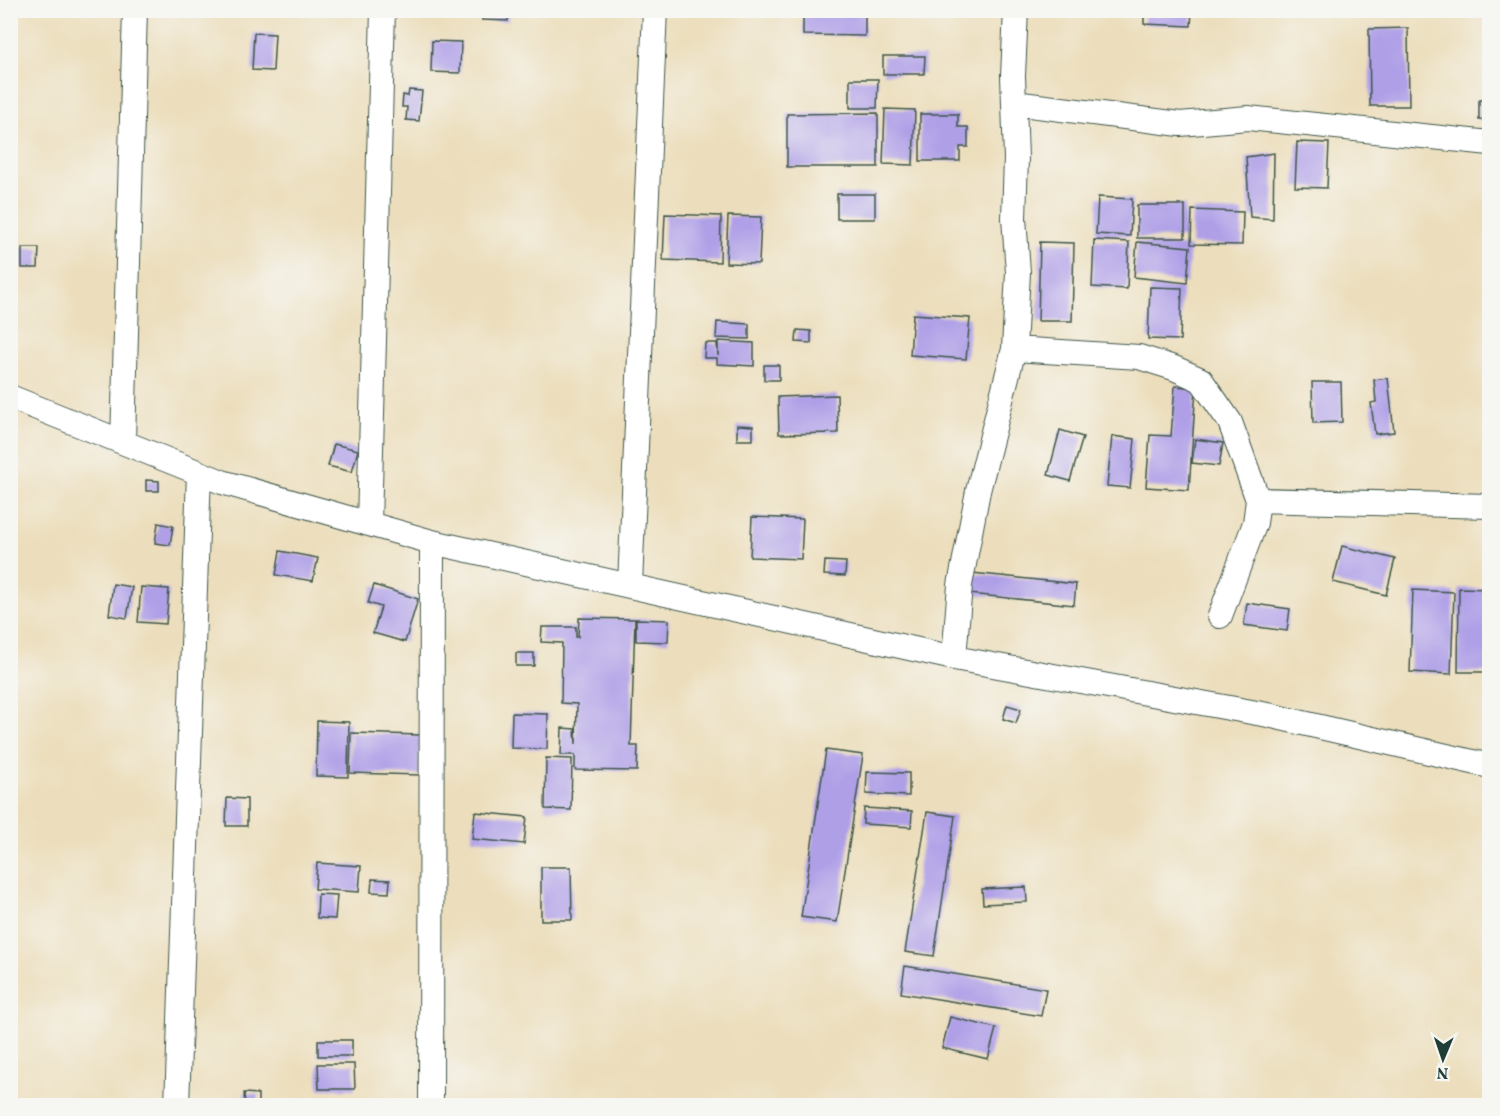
<svg xmlns="http://www.w3.org/2000/svg" width="1500" height="1116" viewBox="0 0 1500 1116" font-family="Vollkorn,serif">
  <style>
    .building { fill: #af9fe7 }
    .lines { fill: none; stroke-linecap: round; stroke-linejoin: round }
    .minor-casing { stroke: #3e5548; stroke-width: 26 }
    .minor { stroke: #fff; stroke-width: 24 }
  </style>
  <rect width="100%" height="100%" fill="#f6f6f2"/>
  <filter id="ink" filterUnits="userSpaceOnUse"><feTurbulence type="fractalNoise" baseFrequency=".0167" numOctaves="2"/><feDisplacementMap in="SourceGraphic" scale="12" xChannelSelector="R" yChannelSelector="G"/><feConvolveMatrix kernelMatrix="1 2 1 2 8 2 1 2 1" color-interpolation-filters="sRGB"/></filter>
  <filter id="wash" filterUnits="userSpaceOnUse"><feTurbulence type="fractalNoise" baseFrequency=".008" numOctaves="4" result="noise"/><feDisplacementMap in="SourceGraphic" scale="24" xChannelSelector="R" yChannelSelector="G"/><feGaussianBlur stdDeviation="1.35" result="paint"/><feColorMatrix in="noise" values="0 0 0 0 0 0 0 0 0 0 0 0 0 0 0 0 0 1.4 0 .05"/><feComposite in="paint" operator="in"/></filter>
  <g filter="url(#wash)">
    <rect width="100%" height="100%" fill="#ecdebc"/>
    <g id="blocks">
      <path class="building" d="M 483,10 L 508,10 L 508,21 L 482,20 Z
        M 803,10 L 865,10 L 865,36 L 803,35 Z
        M 1144,10 L 1192,10 L 1191,26 L 1144,24 Z
        M 1408,28 L 1409,106 L 1370,106 L 1369,29 Z
        M 254,33 L 275,34 L 273,71 L 252,70 Z
        M 432,41 L 461,42 L 460,73 L 431,72 Z
        M 883,56 L 925,56 L 924,74 L 883,74 Z
        M 850,79 L 878,79 L 877,108 L 850,108 Z
        M 409,90 L 422,91 L 419,121 L 406,120 L 407,107 L 402,107 L 403,95 L 408,96 Z
        M 1479,100 L 1490,100 L 1490,120 L 1479,120 Z
        M 885,109 L 915,110 L 913,165 L 883,164 Z
        M 878,113 L 878,167 L 787,167 L 787,114 Z
        M 920,114 L 958,114 L 958,127 L 968,127 L 968,147 L 960,147 L 960,161 L 920,161 Z
        M 1297,142 L 1329,143 L 1327,188 L 1295,187 Z
        M 1274,153 L 1273,219 L 1250,217 L 1246,157 Z
        M 837,194 L 875,194 L 875,219 L 837,219 Z
        M 1098,197 L 1132,199 L 1130,236 L 1096,234 Z
        M 1137,205 L 1185,205 L 1185,238 L 1137,238 Z
        M 1192,210 L 1243,212 L 1242,245 L 1191,244 Z
        M 665,214 L 721,216 L 720,262 L 663,260 Z
        M 728,216 L 761,217 L 759,264 L 726,263 Z
        M 1094,240 L 1129,242 L 1127,289 L 1092,287 Z
        M 1040,242 L 1074,243 L 1072,321 L 1038,321 Z
        M 1137,242 L 1190,247 L 1187,283 L 1134,277 Z
        M 22,248 L 39,248 L 38,268 L 22,268 Z
        M 1150,287 L 1182,288 L 1180,340 L 1148,339 Z
        M 913,314 L 970,318 L 966,359 L 910,355 Z
        M 717,322 L 749,324 L 749,339 L 716,338 Z
        M 797,330 L 811,331 L 811,343 L 796,342 Z
        M 718,341 L 754,343 L 754,366 L 717,364 L 717,358 L 704,358 L 705,343 L 717,343 L 718,356 Z
        M 764,365 L 779,365 L 779,380 L 764,380 Z
        M 1388,378 L 1394,432 L 1375,434 L 1371,403 L 1376,402 L 1374,380 Z
        M 1312,382 L 1341,382 L 1342,422 L 1313,423 Z
        M 1175,386 L 1196,388 L 1189,490 L 1146,487 L 1150,435 L 1171,436 Z
        M 837,395 L 838,433 L 779,434 L 778,397 Z
        M 737,425 L 753,426 L 753,440 L 737,440 Z
        M 1060,430 L 1083,437 L 1070,481 L 1048,475 Z
        M 1112,436 L 1135,439 L 1130,488 L 1107,486 Z
        M 1195,439 L 1223,443 L 1219,466 L 1192,463 Z
        M 334,444 L 358,450 L 352,472 L 328,466 Z
        M 146,480 L 159,481 L 159,491 L 146,491 Z
        M 752,517 L 803,519 L 801,559 L 750,557 Z
        M 158,523 L 173,526 L 170,545 L 155,543 Z
        M 1342,546 L 1395,559 L 1386,595 L 1333,582 Z
        M 280,551 L 318,558 L 313,581 L 276,575 Z
        M 825,561 L 846,562 L 845,576 L 824,575 Z
        M 972,573 L 1076,584 L 1074,605 L 970,594 Z
        M 113,584 L 132,587 L 127,618 L 109,615 Z
        M 374,585 L 418,599 L 405,642 L 373,633 L 381,607 L 368,603 Z
        M 141,587 L 169,589 L 166,624 L 138,622 Z
        M 1459,588 L 1490,589 L 1489,672 L 1458,672 Z
        M 1413,590 L 1454,592 L 1451,674 L 1410,672 Z
        M 1247,603 L 1290,609 L 1287,631 L 1244,625 Z
        M 579,618 L 635,619 L 631,746 L 638,746 L 637,771 L 575,770 L 575,755 L 561,755 L 562,728 L 575,729 L 576,744 L 577,704 L 561,703 L 562,643 L 541,642 L 542,627 L 576,627 L 576,637 L 578,637 Z
        M 636,619 L 669,620 L 668,642 L 636,641 Z
        M 516,653 L 534,653 L 534,666 L 516,666 Z
        M 1007,705 L 1021,709 L 1016,723 L 1003,719 Z
        M 512,713 L 548,714 L 547,749 L 511,748 Z
        M 317,721 L 349,722 L 348,777 L 316,776 Z
        M 351,733 L 420,735 L 420,775 L 350,773 Z
        M 826,750 L 863,755 L 837,922 L 801,917 Z
        M 546,758 L 572,759 L 571,810 L 545,809 Z
        M 867,772 L 909,773 L 909,796 L 866,794 Z
        M 227,798 L 247,799 L 247,826 L 226,826 Z
        M 864,808 L 912,811 L 911,827 L 863,824 Z
        M 475,812 L 527,817 L 524,844 L 472,839 Z
        M 927,812 L 955,816 L 934,956 L 905,952 Z
        M 317,863 L 361,866 L 359,892 L 315,889 Z
        M 541,867 L 571,867 L 572,920 L 541,920 Z
        M 372,879 L 390,880 L 389,893 L 371,892 Z
        M 1026,887 L 1027,902 L 983,904 L 982,889 Z
        M 318,894 L 337,895 L 335,919 L 317,918 Z
        M 905,966 L 1046,989 L 1041,1016 L 901,993 Z
        M 950,1017 L 996,1028 L 988,1059 L 942,1048 Z
        M 318,1040 L 352,1040 L 352,1056 L 318,1056 Z
        M 318,1064 L 354,1064 L 355,1089 L 319,1089 Z
        M 244,1093 L 258,1094 L 258,1106 L 245,1106 Z"/>
    </g>
  </g>
  <g filter="url(#ink)">
    <use href="#blocks" fill-opacity="0" stroke="#3e5548" stroke-width="1.5"/>
    <g class="lines">
      <g class="minor-casing">
        <path id="minor" d="M 1014,103 L 1180,124 L 1248,118 L 1490,143
          M 1014,349 L 1139,357 L 1174,368 L 1201,380 L 1230,422 L 1258,500 L 1490,506
          M 10,397 L 222,482 L 432,542 L 954,658 L 1268,715 L 1490,766
          M 123,442 L 135,10
          M 369,524 L 383,10
          M 630,585 L 655,10
          M 1220,616 L 1255,523 L 1258,500
          M 954,658 L 960,585 L 978,491 L 1014,349 L 1018,272 L 1014,218 L 1016,158 L 1013,76 L 1016,10
          M 177,1106 L 199,473
          M 431,1106 L 432,542"/>
      </g>
      <use href="#minor" class="minor"/>
    </g>
  </g>
  <rect width="1500" height="1116" fill="none" stroke="#f6f6f2" stroke-width="36"/>
  <g transform="translate(1443 1059) rotate(182)" stroke="#f6f6f2" stroke-width="4.5" paint-order="stroke">
  <path d="M0-4.5L10 22L0 15L-10 22Z" fill="#1f3d34"/>
  <text y="-9" font-size="16" font-weight="bold" text-anchor="middle" fill="#1f3d34">N</text>
  </g>
</svg>
